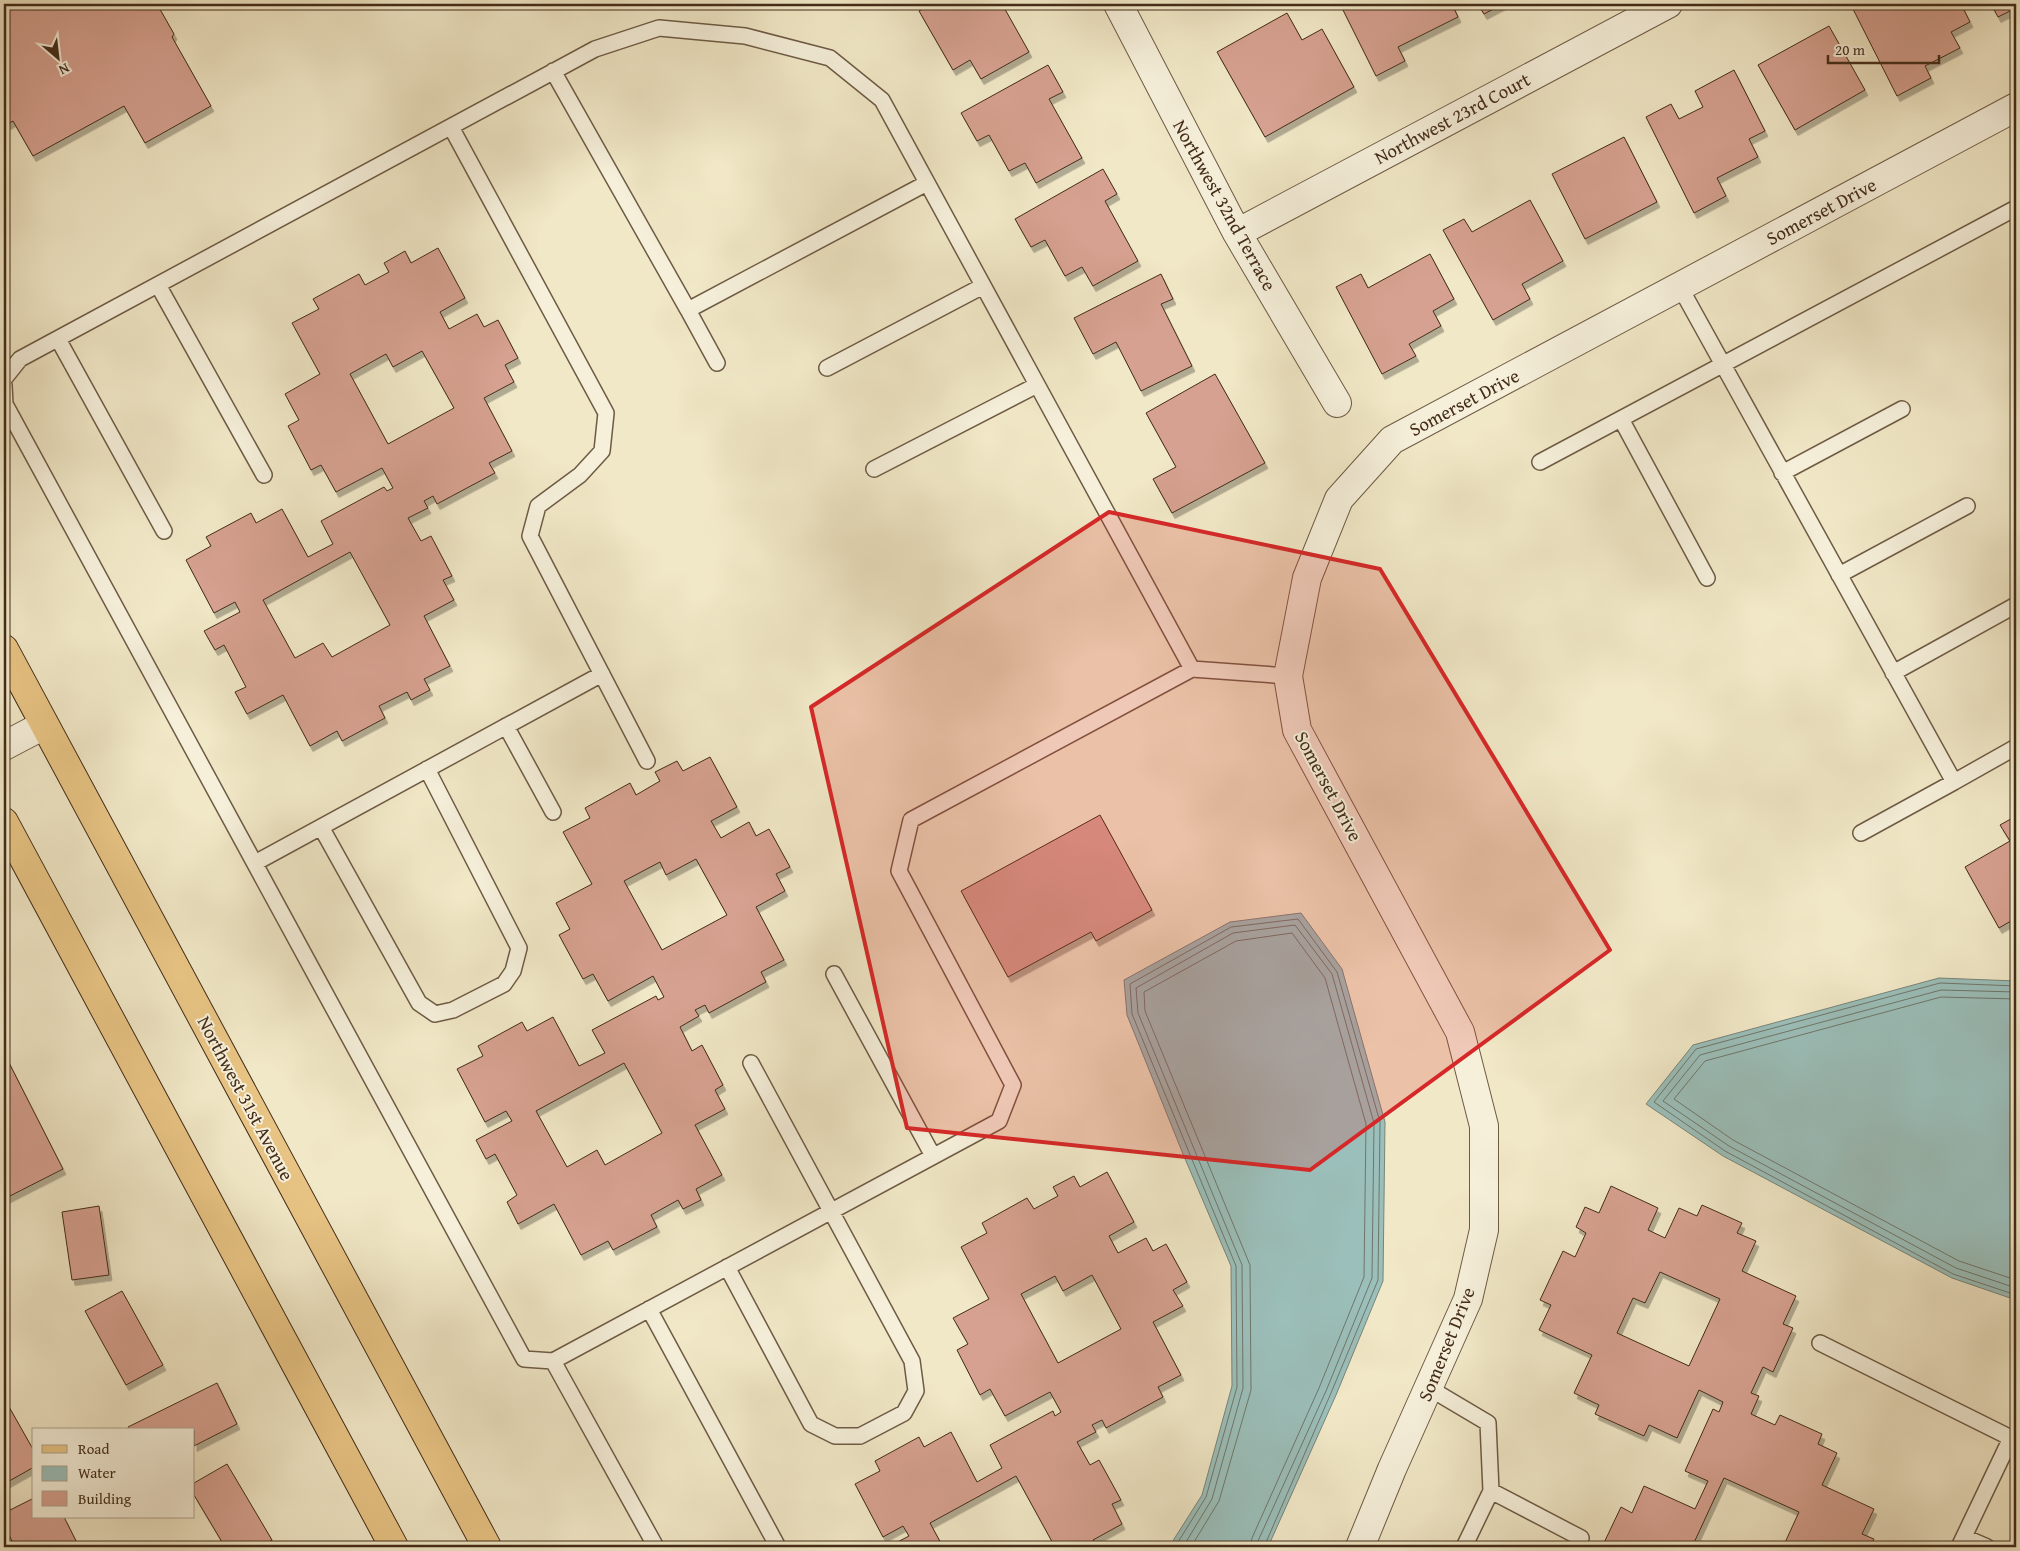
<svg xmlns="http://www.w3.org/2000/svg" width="2020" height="1551" viewBox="0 0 2020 1551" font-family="'Gentium Book Plus',serif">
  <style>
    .water { fill: #9bbfba; stroke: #78847a }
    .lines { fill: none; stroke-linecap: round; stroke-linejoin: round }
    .shore { stroke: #6f766a; stroke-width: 1 }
    .building { fill: #d6a190; stroke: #432c19; fill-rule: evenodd; filter: url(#shadow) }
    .service-casing { stroke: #6e5b44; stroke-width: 18 }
    .minor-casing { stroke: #6e5b44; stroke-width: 30 }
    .primary-casing { stroke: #432c19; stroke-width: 30 }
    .service { stroke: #f6f0db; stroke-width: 15 }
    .minor { stroke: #f6f0db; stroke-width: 28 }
    .primary { stroke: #e8c484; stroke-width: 28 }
    .marked { fill: #d62828; fill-opacity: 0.2; stroke: #d62828; stroke-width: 4; stroke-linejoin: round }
    .labels { text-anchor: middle; stroke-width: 4; stroke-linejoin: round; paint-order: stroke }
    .street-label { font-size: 19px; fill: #432c19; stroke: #f6f0db }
  </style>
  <defs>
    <filter id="shadow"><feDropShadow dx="3" dy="5.5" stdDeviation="0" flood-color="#0004"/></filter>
  </defs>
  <rect width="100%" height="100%" fill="#f1e8c7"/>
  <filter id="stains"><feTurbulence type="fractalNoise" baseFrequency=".004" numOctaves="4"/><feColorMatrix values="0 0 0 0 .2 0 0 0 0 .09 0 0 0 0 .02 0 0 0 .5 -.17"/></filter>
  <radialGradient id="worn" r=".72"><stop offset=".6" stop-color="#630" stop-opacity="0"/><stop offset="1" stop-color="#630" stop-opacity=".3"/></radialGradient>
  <path class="water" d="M 1301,913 L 1342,969 L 1385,1122 L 1383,1281 L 1336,1395 L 1268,1547 L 1169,1547 L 1202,1495 L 1232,1386 L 1231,1266 L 1183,1154 L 1127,1015 L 1124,980 L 1230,922 Z
    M 1939,978 L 2016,981 L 2016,1300 L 1952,1278 L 1723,1156 L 1646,1104 L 1693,1045 Z"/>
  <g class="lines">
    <path class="shore" d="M 2016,986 L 1940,983 L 1696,1049 L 1654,1102 L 1725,1151 L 1953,1274 L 2016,1295
      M 2016,992 L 1941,990 L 1700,1055 L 1663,1101 L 1729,1146 L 1956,1268 L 2016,1288
      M 2016,999 L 1941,997 L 1705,1061 L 1674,1099 L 1733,1140 L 1959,1261 L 2016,1280
      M 1175,1547 L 1206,1497 L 1237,1387 L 1236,1266 L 1132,1014 L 1130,984 L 1231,927 L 1298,919 L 1337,972 L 1380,1122 L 1378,1280 L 1331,1393 L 1264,1547
      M 1183,1547 L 1212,1499 L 1243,1388 L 1242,1265 L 1138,1013 L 1136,988 L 1233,933 L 1295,925 L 1332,974 L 1374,1123 L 1372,1278 L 1326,1391 L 1258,1541 L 1258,1547
      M 1191,1547 L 1219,1501 L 1251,1390 L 1250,1265 L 1145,1011 L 1144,992 L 1236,941 L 1292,933 L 1325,978 L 1366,1124 L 1364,1277 L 1319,1388 L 1252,1538 L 1250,1547"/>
  </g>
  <path class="building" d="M 4,4 L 157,4 L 174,34 L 172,37 L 211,106 L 145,143 L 124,106 L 33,156 L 13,121 L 4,126 Z
    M 932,4 L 1002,4 L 1029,52 L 981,79 L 970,60 L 953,70 L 919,11 Z
    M 1340,4 L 1452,4 L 1458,17 L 1398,47 L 1405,61 L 1376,76 Z
    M 1478,4 L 1503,4 L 1484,14 Z
    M 1863,4 L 1882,4 L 1885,8 L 1894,4 L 1961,4 L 1970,22 L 1951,32 L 1960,48 L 1925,66 L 1931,78 L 1897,96 L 1853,9 Z
    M 1991,4 L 2016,4 L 2016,8 L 1998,17 Z
    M 1287,13 L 1302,40 L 1322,29 L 1354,87 L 1265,137 L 1217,52 Z
    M 1829,26 L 1865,90 L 1795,130 L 1758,65 Z
    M 1048,65 L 1063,92 L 1049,99 L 1082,158 L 1036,183 L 1025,163 L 1009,171 L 989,135 L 977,141 L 961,113 Z
    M 1734,70 L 1765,131 L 1749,139 L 1758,157 L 1717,178 L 1726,196 L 1694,213 L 1646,117 L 1671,104 L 1679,119 L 1703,107 L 1695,91 Z
    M 1624,137 L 1657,202 L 1585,239 L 1552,174 Z
    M 1103,169 L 1117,194 L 1105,201 L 1138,261 L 1093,286 L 1082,267 L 1065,276 L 1045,240 L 1031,247 L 1015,219 Z
    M 1530,200 L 1563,261 L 1522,284 L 1530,299 L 1493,320 L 1443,230 L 1464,219 L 1472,232 Z
    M 438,248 L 465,298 L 440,312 L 449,329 L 477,314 L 484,327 L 498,320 L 518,358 L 505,365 L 514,382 L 484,398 L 512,451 L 489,463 L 495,473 L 437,504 L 433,496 L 424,501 L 428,508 L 408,518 L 421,541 L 431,536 L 452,576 L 443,580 L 454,600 L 424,616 L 450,666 L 424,679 L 430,690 L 411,700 L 407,692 L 379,706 L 385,718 L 342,741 L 337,731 L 310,746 L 283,695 L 247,714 L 235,692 L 246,687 L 224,645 L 215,650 L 204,631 L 240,612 L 235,602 L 214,613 L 186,560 L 211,546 L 206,537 L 251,513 L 256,523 L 282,509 L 308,557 L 333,544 L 321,521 L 384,487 L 387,491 L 393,488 L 382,468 L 336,492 L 321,465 L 311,470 L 288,426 L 299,420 L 285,394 L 320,374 L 292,323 L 319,309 L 313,299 L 359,274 L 365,285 L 389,272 L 384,263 L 405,251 L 411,263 ZM 422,351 L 454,408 L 388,444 L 350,374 L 386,354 L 393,367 ZM 350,552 L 390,625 L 332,657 L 323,643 L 295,658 L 263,600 Z
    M 1430,254 L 1454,299 L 1433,311 L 1441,326 L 1409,344 L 1416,356 L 1382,374 L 1336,287 L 1361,274 L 1368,288 Z
    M 1161,274 L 1173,299 L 1161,304 L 1192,366 L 1141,391 L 1116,342 L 1093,354 L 1074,318 Z
    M 1215,374 L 1265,463 L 1172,513 L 1153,479 L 1176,467 L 1146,413 Z
    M 710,757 L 737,807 L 711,821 L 721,838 L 749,822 L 756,836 L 769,829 L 790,867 L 776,874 L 785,891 L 756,907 L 784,960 L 761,972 L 766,982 L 709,1013 L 705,1005 L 695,1010 L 699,1016 L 680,1027 L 692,1051 L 702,1045 L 723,1085 L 715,1090 L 725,1109 L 695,1125 L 722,1175 L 696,1189 L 701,1200 L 683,1209 L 678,1200 L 651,1215 L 657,1227 L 613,1250 L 608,1241 L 581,1255 L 554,1204 L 518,1224 L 507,1202 L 517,1195 L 495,1154 L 486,1159 L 476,1140 L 512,1121 L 506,1111 L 485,1122 L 457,1069 L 483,1056 L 478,1046 L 522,1022 L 527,1031 L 553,1017 L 579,1066 L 605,1053 L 592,1030 L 656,996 L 658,1000 L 664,997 L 653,976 L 608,1001 L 593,974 L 583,979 L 559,935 L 570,929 L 556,903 L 592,884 L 563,832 L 590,818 L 585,808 L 630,783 L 636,795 L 660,781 L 655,772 L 677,761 L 683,771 ZM 696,859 L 727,915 L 662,950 L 624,881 L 660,862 L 666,875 ZM 624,1063 L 662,1133 L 605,1165 L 597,1150 L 567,1167 L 536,1111 Z
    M 1100,815 L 1152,910 L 1096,941 L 1091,932 L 1008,977 L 961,891 Z
    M 2016,816 L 2016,918 L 1999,928 L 1965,867 L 2010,841 L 2000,825 Z
    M 4,1053 L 63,1169 L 4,1199 Z
    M 1107,1172 L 1134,1222 L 1109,1236 L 1118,1253 L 1146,1238 L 1153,1251 L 1166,1244 L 1187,1282 L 1173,1290 L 1183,1306 L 1153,1322 L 1181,1375 L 1158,1387 L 1163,1397 L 1106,1428 L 1102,1420 L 1092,1425 L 1096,1432 L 1077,1442 L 1090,1465 L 1099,1460 L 1121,1500 L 1112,1504 L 1122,1524 L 1093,1540 L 1097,1547 L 1055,1547 L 1016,1476 L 930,1523 L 943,1547 L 888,1547 L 909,1536 L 903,1526 L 883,1537 L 855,1484 L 880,1471 L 875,1461 L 919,1437 L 924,1447 L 951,1432 L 977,1482 L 1002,1468 L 990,1445 L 1053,1411 L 1055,1416 L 1061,1412 L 1050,1392 L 1005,1416 L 990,1389 L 980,1395 L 957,1350 L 968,1344 L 953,1318 L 989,1299 L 961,1247 L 987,1233 L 982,1223 L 1027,1198 L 1034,1209 L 1058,1196 L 1053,1187 L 1074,1176 L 1080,1187 ZM 1092,1275 L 1121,1329 L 1058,1363 L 1021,1294 L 1055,1276 L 1063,1291 Z
    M 1611,1186 L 1658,1208 L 1648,1230 L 1665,1238 L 1679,1208 L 1697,1216 L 1702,1205 L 1742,1223 L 1737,1233 L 1756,1241 L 1742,1271 L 1796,1296 L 1783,1324 L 1793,1328 L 1773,1372 L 1763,1367 L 1751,1393 L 1759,1396 L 1751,1414 L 1775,1425 L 1780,1415 L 1822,1434 L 1818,1444 L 1837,1453 L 1822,1485 L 1874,1509 L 1862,1534 L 1874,1539 L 1870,1547 L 1783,1547 L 1799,1512 L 1724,1478 L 1692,1547 L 1602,1547 L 1621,1507 L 1632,1513 L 1644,1486 L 1695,1509 L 1708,1481 L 1685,1471 L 1713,1409 L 1719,1412 L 1723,1402 L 1699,1390 L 1677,1438 L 1649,1425 L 1644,1436 L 1595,1414 L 1599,1405 L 1574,1393 L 1592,1355 L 1539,1330 L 1551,1305 L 1540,1300 L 1563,1251 L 1575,1257 L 1586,1233 L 1576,1227 L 1585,1207 L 1599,1213 ZM 1660,1272 L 1720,1299 L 1689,1366 L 1617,1333 L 1633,1298 L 1645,1303 Z
    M 99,1206 L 109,1275 L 72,1280 L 62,1212 Z
    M 122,1291 L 163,1365 L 126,1385 L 85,1311 Z
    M 217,1383 L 237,1424 L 194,1446 L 194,1430 L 129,1430 L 128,1427 Z
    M 4,1398 L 34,1451 L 34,1467 L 4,1484 Z
    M 227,1464 L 272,1540 L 261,1547 L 225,1547 L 194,1495 L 194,1483 Z
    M 34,1498 L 34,1517 L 64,1517 L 79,1547 L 15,1547 L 4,1525 L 4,1513 Z"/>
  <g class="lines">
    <g class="service-casing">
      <path id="service" d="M 553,71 L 688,310 L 927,183
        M 451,127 L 606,413 L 602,451 L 580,475 L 538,506 L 530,536 L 647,761
        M 158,285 L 264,475
        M 1680,287 L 1954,782 L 2016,747
        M 688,310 L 717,363
        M 58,339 L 164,531
        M 827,368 L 983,286
        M 4,379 L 20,359 L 595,49 L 659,28 L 745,36 L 830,58 L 882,100 L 1192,669
        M 4,385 L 5,404 L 524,1359 L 553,1361 L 999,1121 L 1013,1085 L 899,871 L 911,820 L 1192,669 L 1288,676
        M 1621,419 L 1707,578
        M 1540,462 L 2016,208
        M 874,469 L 1037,385
        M 1782,473 L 1902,409
        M 1839,575 L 1967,506
        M 1893,673 L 2016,605
        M 506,726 L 553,812
        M 321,827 L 419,1003 L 435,1014 L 453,1010 L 504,984 L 513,971 L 519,948 L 427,769
        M 1861,833 L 1954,782
        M 255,863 L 602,674
        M 834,974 L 933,1156
        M 727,1267 L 811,1424 L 835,1436 L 860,1436 L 904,1413 L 916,1391 L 912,1361 L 751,1063
        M 649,1309 L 778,1547
        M 1820,1343 L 2011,1438
        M 553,1361 L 656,1547
        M 1429,1388 L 1488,1423 L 1491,1491 L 1464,1547
        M 1491,1491 L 1581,1538
        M 1964,1537 L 1987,1547
        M 1959,1547 L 2011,1438 L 2016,1440"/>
    </g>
    <g class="minor-casing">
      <path id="minor" d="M 1118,4 L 1237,233 L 1337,403
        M 1237,233 L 1668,4
        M 4,746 L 44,725
        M 1360,1547 L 1392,1469 L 1468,1299 L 1484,1230 L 1484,1126 L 1460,1032 L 1297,730 L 1288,676 L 1307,578 L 1339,499 L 1392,440 L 2016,107"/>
    </g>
    <g class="primary-casing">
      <path id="primary" d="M 4,649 L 487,1547
        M 4,822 L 394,1547"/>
    </g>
    <use href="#service" class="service"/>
    <use href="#minor" class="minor"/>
    <use href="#primary" class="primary"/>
  </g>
  <path class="marked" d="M 1109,512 L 1380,569 L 1610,950 L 1310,1170 L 907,1128 L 811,707 Z"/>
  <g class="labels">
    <g class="street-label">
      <text transform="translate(1452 118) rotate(-28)" y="7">Northwest 23rd Court</text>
      <text transform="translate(1225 205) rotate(61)" y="7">Northwest 32nd Terrace</text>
      <text transform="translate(1821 211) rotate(-28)" y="7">Somerset Drive</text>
      <text transform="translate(1464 402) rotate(-28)" y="7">Somerset Drive</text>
      <text transform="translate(1329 786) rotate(62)" y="7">Somerset Drive</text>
      <text transform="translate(246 1098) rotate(62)" y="7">Northwest 31st Avenue</text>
      <text transform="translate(1446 1344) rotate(-68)" y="7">Somerset Drive</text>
    </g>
  </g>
  <rect width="2020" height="1551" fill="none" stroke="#f1e8c7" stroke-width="20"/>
  <rect x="5" y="5" width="2010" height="1541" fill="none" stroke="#432c19" stroke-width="2.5"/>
  <rect x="10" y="10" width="2000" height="1531" fill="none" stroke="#432c19"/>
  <rect x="32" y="1428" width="162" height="90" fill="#f6f0db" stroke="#aea28d"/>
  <rect x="42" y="1445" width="25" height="8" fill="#e8c484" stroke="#aea28d"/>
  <text x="78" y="1454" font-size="15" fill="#432c19">Road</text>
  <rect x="42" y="1466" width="25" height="15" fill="#9bbfba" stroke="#aea28d"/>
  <text x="78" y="1478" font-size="15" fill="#432c19">Water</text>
  <rect x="42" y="1491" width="25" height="15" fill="#d6a190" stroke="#aea28d"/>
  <text x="78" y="1504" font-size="15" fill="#432c19">Building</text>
  <g transform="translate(58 58) rotate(152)" stroke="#f6f0db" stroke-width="4" paint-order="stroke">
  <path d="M0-4L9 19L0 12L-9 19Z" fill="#432c19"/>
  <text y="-8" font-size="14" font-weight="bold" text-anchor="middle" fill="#432c19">N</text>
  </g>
  <path d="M1828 55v8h111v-8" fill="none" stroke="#432c19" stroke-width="2.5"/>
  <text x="1835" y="55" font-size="15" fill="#432c19" stroke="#f6f0db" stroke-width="4" paint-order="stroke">20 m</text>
  <rect width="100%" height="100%" filter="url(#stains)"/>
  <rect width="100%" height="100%" fill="url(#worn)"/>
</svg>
